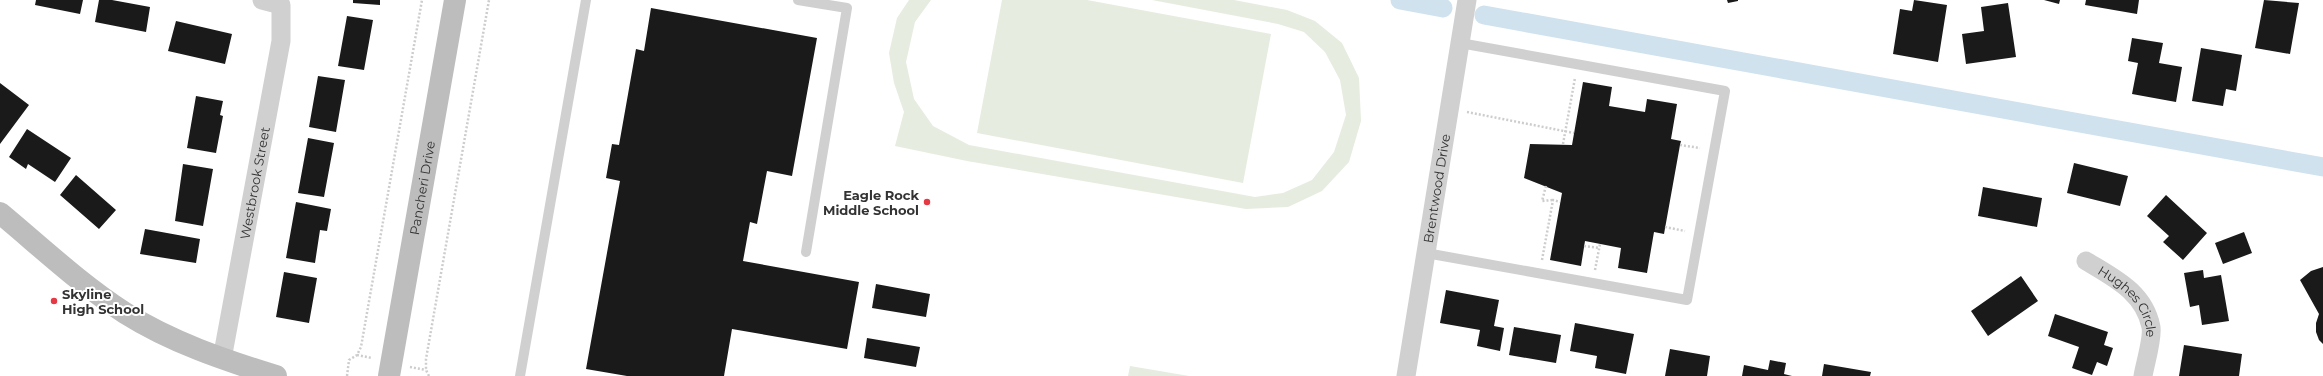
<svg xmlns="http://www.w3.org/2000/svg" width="2323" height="376" viewBox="0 0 2323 376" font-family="Montserrat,sans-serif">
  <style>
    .green { fill: #e6ecdf }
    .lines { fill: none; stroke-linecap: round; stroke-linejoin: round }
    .canal { stroke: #cfe2ee; stroke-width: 19 }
    .building { fill: #1a1a1a }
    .path { stroke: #cdcdcd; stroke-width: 2.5; stroke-dasharray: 2 2; stroke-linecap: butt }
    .lane { stroke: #d0d0d0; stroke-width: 10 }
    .street { stroke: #d0d0d0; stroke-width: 19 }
    .secondary { stroke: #bdbdbd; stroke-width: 22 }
    .poi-dot { fill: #e63946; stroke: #fff; stroke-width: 1.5 }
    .labels { text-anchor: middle; stroke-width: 4; stroke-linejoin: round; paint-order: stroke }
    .street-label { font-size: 13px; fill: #333; stroke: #fff }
    .poi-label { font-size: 13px; font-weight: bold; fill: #333; stroke: #fff; text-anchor: end }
  </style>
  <rect width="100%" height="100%" fill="#fff"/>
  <path class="green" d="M 909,0 L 931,0 L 915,22 L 906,62 L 914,99 L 933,126 L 969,145 L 1255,197 L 1283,193 L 1312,180 L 1334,152 L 1346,115 L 1340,80 L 1325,52 L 1304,32 L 1278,24 L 1152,0 L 1234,0 L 1287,10 L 1315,21 L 1342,43 L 1359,78 L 1361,121 L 1349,162 L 1322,191 L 1288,207 L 1246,209 L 967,161 L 895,146 L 904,112 L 894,83 L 889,53 L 897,18 Z
    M 1002,0 L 1087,0 L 1271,34 L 1243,183 L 977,133 Z
    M 1130,366 L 1189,376 L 1128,376 Z"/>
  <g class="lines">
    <path class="canal" d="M 1400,0 L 1443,8
      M 1484,15 L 2323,167"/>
  </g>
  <path class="building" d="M 36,0 L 83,0 L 80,14 L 35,5 Z
    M 99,0 L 112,0 L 150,7 L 146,32 L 95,22 Z
    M 353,0 L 380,0 L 380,5 L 353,3 Z
    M 1727,0 L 1738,0 L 1738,1 L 1728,3 Z
    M 1914,0 L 1947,5 L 1938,62 L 1893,54 L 1900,9 L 1912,11 Z
    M 2044,0 L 2060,0 L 2059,4 Z
    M 2086,0 L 2139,0 L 2137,14 L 2085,5 Z
    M 2264,0 L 2299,3 L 2290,54 L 2255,48 Z
    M 2008,3 L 2016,57 L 1966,64 L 1962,34 L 1984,31 L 1981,7 Z
    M 651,8 L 817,38 L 792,176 L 767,171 L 757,224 L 750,222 L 743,261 L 859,282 L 847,349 L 732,329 L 724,376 L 627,376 L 586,369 L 620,181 L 606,178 L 612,144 L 619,145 L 636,49 L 644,51 Z
    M 347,16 L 373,20 L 364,70 L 338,66 Z
    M 176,21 L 232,34 L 225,64 L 168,51 Z
    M 2132,38 L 2163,43 L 2159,63 L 2182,67 L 2176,102 L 2132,94 L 2138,63 L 2128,61 Z
    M 2201,48 L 2242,55 L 2236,91 L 2226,89 L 2223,106 L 2192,101 Z
    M 318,76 L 345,80 L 336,132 L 309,127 Z
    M 1583,82 L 1612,87 L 1609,106 L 1645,112 L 1647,99 L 1677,104 L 1671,139 L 1681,141 L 1680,145 L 1664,234 L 1654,232 L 1647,273 L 1618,268 L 1621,248 L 1585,241 L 1581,266 L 1550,260 L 1562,193 L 1524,178 L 1530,144 L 1572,145 Z
    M 0,83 L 29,105 L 0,144 Z
    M 196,96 L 223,101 L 220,115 L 223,116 L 216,153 L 187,148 Z
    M 27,129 L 71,158 L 55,182 L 28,164 L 26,169 L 9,157 Z
    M 308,138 L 334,143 L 324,197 L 298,193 Z
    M 2074,163 L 2128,176 L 2120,206 L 2067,193 Z
    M 183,164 L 213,169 L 203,226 L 175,221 Z
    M 76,175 L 116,210 L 99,229 L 60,195 Z
    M 1983,187 L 2042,198 L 2037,227 L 1978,216 Z
    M 2166,195 L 2207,233 L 2183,260 L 2163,242 L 2169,236 L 2147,216 Z
    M 296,202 L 331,209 L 327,231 L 320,230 L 315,263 L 286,258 Z
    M 145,229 L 200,239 L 196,263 L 140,254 Z
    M 2244,232 L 2252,253 L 2223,264 L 2215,243 Z
    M 2323,267 L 2323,344 L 2319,340 L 2316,332 L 2316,323 L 2319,314 L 2300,280 L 2311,271 Z
    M 2203,270 L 2204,278 L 2221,275 L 2229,321 L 2202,325 L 2199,305 L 2190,307 L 2184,273 Z
    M 284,272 L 317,278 L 309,323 L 276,317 Z
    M 2021,276 L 2038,301 L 1988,336 L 1971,311 Z
    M 876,284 L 930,294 L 926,317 L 872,308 Z
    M 1446,290 L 1499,300 L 1494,326 L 1504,328 L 1500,351 L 1477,346 L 1480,330 L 1440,323 Z
    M 2055,314 L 2108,332 L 2104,345 L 2113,348 L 2107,366 L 2097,362 L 2092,375 L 2072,368 L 2079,347 L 2048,336 Z
    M 1575,323 L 1634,334 L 1626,374 L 1595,368 L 1597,356 L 1570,351 Z
    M 1514,327 L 1561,335 L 1556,363 L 1509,355 Z
    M 867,338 L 920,347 L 916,367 L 864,358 Z
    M 2184,345 L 2242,354 L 2239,376 L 2179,376 Z
    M 1670,349 L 1710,356 L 1707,376 L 1665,376 Z
    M 1770,360 L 1786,363 L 1784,374 L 1792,376 L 1742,376 L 1744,365 L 1768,370 Z
    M 1824,364 L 1871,372 L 1870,376 L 1822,376 Z"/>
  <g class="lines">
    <path class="path" d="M 1467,112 L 1574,133
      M 1563,144 L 1575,78
      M 1680,145 L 1700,148
      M 1546,186 L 1542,201 L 1553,200
      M 1665,227 L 1685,231
      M 1584,246 L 1599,248
      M 1542,260 L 1553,200 L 1560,202
      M 1595,270 L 1600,244
      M 357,355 L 372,358
      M 410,367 L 426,370
      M 347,376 L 349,360 L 357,355 L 361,347 L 422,0
      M 429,376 L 426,370 L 426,359 L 489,0"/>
    <path class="lane" d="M 798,0 L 847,8 L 806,252
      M 1426,253 L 1687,300 L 1725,91 L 1460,43
      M 520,376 L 586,0"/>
    <g class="street">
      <path id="s1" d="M 2086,261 C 2114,278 2144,292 2151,327 C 2153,338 2145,364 2143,376"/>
      <path id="s2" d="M 222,359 L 281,41 L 281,5 L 262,0"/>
      <path id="s3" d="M 1406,376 L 1467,0"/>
    </g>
    <g class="secondary">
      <path d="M 0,213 C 41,247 80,284 125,313 C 171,342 224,360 276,376"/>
      <path id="s4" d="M 389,376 L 455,0"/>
    </g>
  </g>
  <g class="poi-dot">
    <circle cx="927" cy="202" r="4"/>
    <circle cx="54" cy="301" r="4"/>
  </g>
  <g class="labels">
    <g class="street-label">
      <text dy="5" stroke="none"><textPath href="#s2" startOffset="179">Westbrook Street</textPath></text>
      <text dy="5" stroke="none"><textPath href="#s4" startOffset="191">Pancheri Drive</textPath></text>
      <text dy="5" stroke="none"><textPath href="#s3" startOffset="190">Brentwood Drive</textPath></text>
      <text dy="5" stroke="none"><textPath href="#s1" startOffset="61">Hughes Circle</textPath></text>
    </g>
    <g class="poi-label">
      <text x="919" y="200">Eagle Rock<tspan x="919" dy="15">Middle School</tspan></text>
      <text x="62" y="299" text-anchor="start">Skyline<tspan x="62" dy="15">High School</tspan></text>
    </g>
  </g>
</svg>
